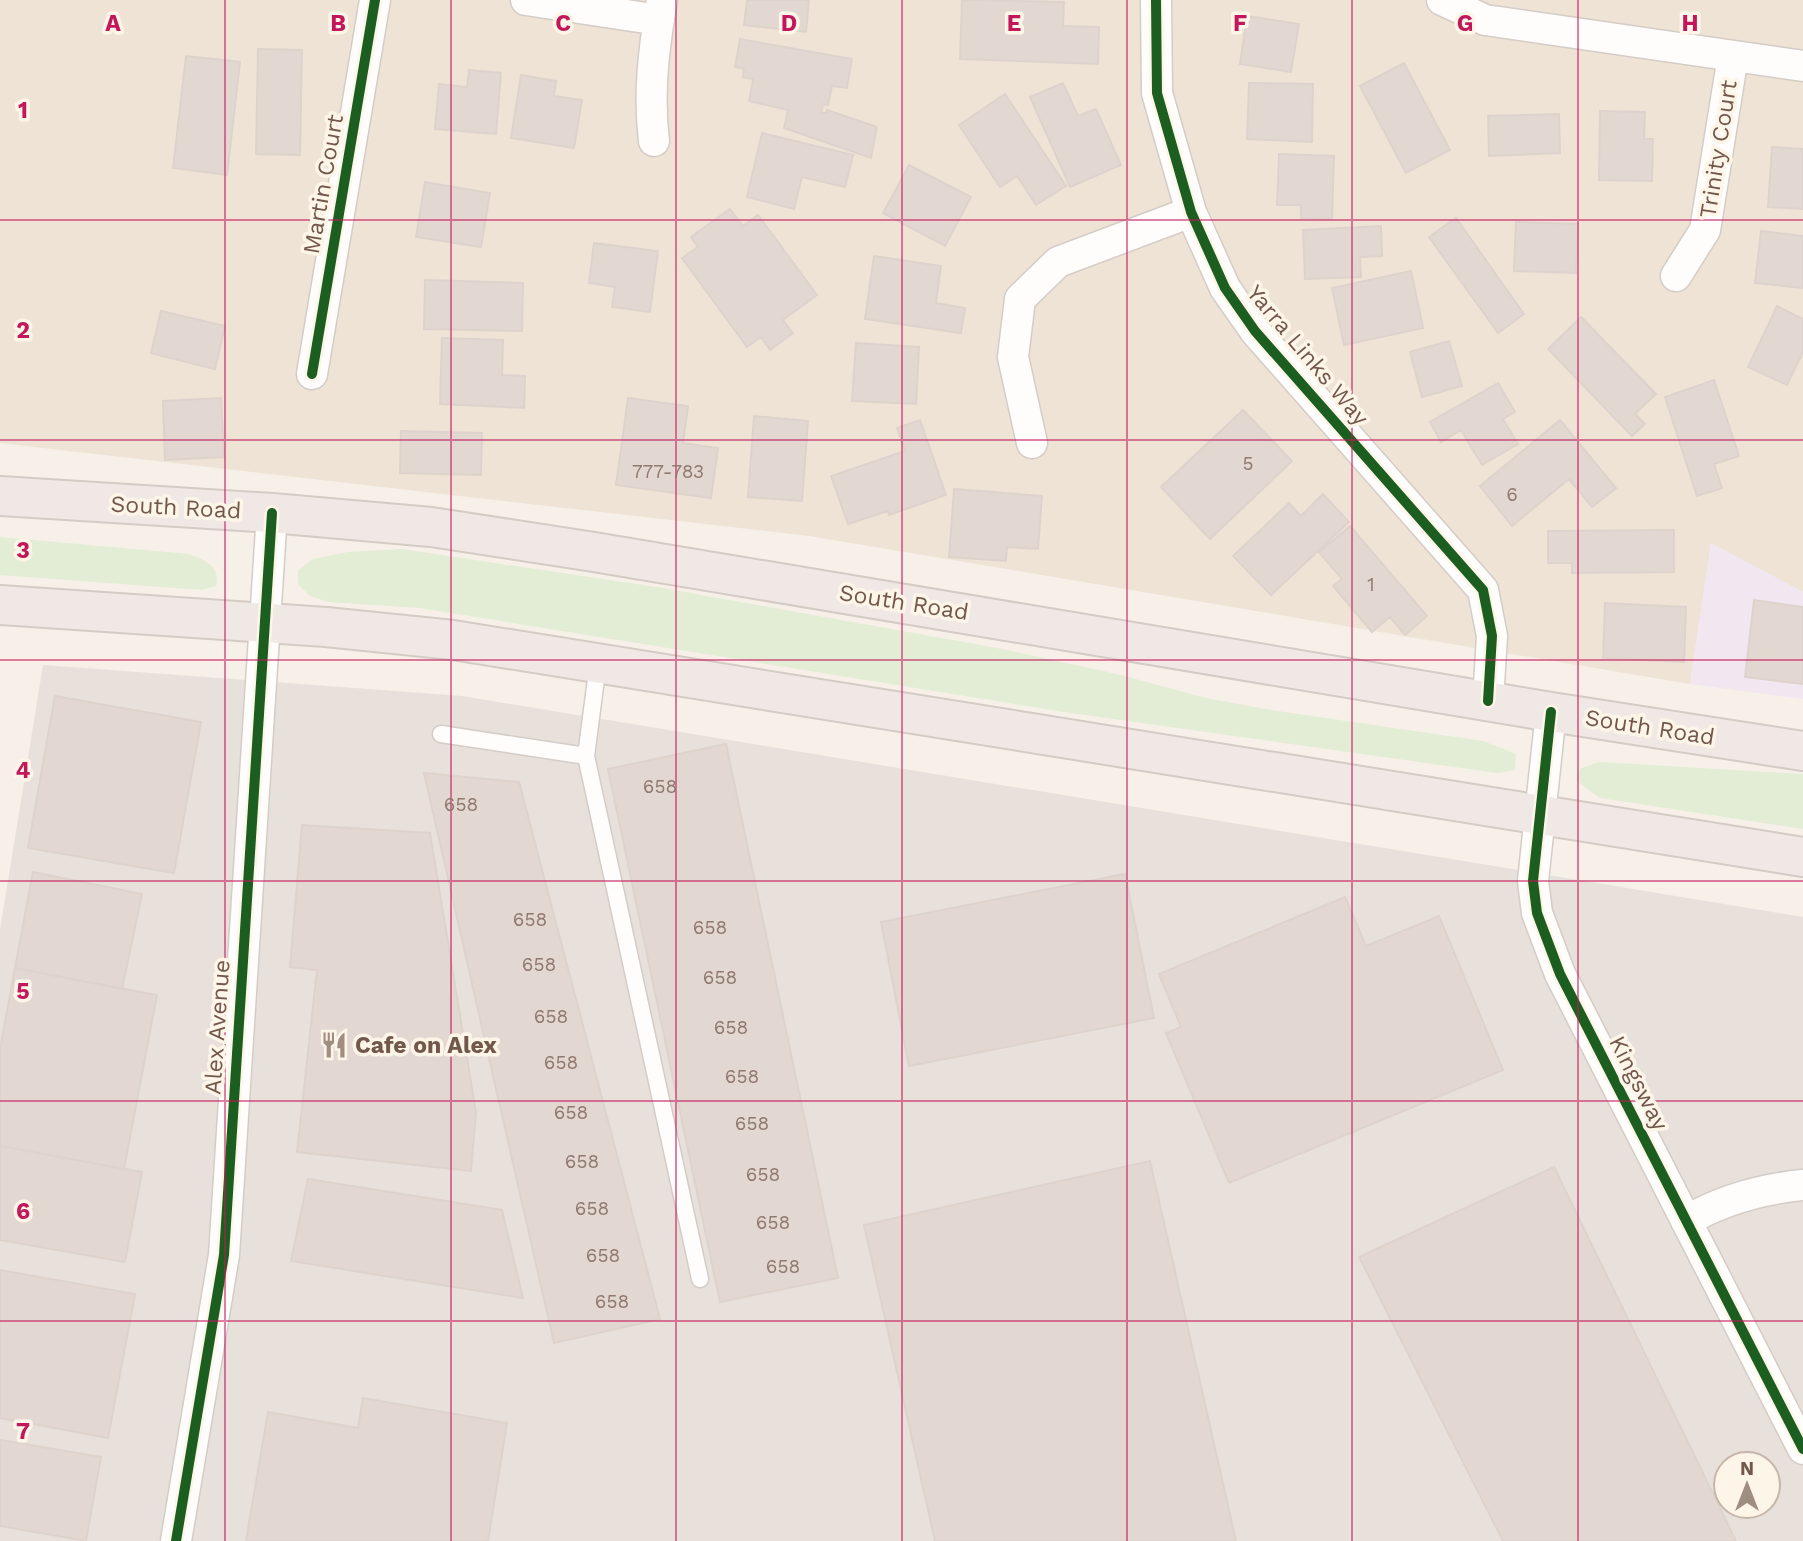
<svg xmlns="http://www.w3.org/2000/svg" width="1803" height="1541" viewBox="0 0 1803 1541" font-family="'Work Sans',sans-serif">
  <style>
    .residential { fill: #efe3d6 }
    .industrial { fill: #e8e0da; fill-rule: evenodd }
    .education { fill: #f2e7f1 }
    .green { fill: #e3ecd4 }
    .building { fill: #e2d8d1; stroke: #ded3cc; stroke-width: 2 }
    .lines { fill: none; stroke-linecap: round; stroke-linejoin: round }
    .lane-casing { stroke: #d4ccc6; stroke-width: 19 }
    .street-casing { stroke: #d4ccc6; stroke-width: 33 }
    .highway-casing { stroke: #d5cbc5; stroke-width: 42 }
    .lane { stroke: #fefdfc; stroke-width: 16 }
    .street { stroke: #fefdfc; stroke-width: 30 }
    .highway { stroke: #f0e8e4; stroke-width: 38 }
    .cycleway-casing { stroke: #fef5e9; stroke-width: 15 }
    .cycleway { stroke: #1b5e20; stroke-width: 10 }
    .grid { fill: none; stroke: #c2185b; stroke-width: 2; stroke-opacity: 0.55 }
    .labels { text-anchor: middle; stroke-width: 7; stroke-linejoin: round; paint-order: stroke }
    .number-label { font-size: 19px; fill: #90796f }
    .street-label { font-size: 23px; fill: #72574b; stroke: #fef5e9 }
    .poi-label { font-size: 23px; font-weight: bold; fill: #72574b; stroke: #fef5e9; text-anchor: start }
    .grid-label { font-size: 23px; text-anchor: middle; font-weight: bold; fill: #c2185b; stroke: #fef5e9; stroke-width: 7; stroke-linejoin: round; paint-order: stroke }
  </style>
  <rect width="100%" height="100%" fill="#f6f0e9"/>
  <path class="residential" d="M 0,0 L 1803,0 L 1803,592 L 1711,544 L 1690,684 L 809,536 L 0,443 Z"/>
  <path class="industrial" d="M 43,665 L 462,696 L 1803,917 L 1803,1541 L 0,1541 L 0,930 ZM 1726,1464 L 1768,1464 L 1768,1506 L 1726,1506 Z"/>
  <path class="education" d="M 1711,543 L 1803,592 L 1803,699 L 1690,684 Z"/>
  <path class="green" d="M 0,537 L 189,554 C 204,559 222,568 216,586 L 203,590 L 0,575 Z
    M 402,549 L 663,588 L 997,648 L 1117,674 L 1206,698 L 1271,710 L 1483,741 L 1516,754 L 1515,770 L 1497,773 L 1064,712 L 420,608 L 328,602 L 310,596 L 298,584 L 298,570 L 313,559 L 348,552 Z
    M 1599,762 L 1803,774 L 1803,829 L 1600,798 L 1576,781 L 1579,769 Z"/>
  <path class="building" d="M 747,0 L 809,0 L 806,32 L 744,25 Z
    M 962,0 L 1064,2 L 1063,26 L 1099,27 L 1098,64 L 960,59 Z
    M 1247,16 L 1299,24 L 1291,72 L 1240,64 Z
    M 740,39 L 852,59 L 847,88 L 832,86 L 828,105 L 823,104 L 821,113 L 827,113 L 827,110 L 877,127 L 871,158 L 784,128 L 788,110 L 749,101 L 753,79 L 743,77 L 744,69 L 735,67 Z
    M 258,49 L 302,50 L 300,155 L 256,154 Z
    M 186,56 L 240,62 L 227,175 L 173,168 Z
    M 1404,63 L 1450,150 L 1406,173 L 1360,86 Z
    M 469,70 L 501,73 L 496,134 L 435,129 L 439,84 L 467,87 Z
    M 521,75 L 556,81 L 554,96 L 582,100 L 574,148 L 511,138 Z
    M 1063,83 L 1078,116 L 1096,109 L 1121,165 L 1070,187 L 1030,97 Z
    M 1249,83 L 1313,84 L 1312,142 L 1247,139 Z
    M 1005,94 L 1066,186 L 1036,205 L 1017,176 L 1000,187 L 959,125 Z
    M 1600,111 L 1645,112 L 1644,139 L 1653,139 L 1652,181 L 1599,180 Z
    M 1559,114 L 1560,153 L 1489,156 L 1488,116 Z
    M 762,133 L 853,155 L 845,187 L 802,177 L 794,209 L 747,197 Z
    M 1772,147 L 1803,149 L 1803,209 L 1768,207 Z
    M 1279,154 L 1334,156 L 1332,219 L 1301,218 L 1301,205 L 1277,205 Z
    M 909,165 L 971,197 L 945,246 L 883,213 Z
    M 425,182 L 490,193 L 481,247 L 416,237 Z
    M 730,209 L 743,226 L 758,215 L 817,295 L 783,320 L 793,333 L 770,350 L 761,337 L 747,347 L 682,258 L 698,247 L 691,237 Z
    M 1456,218 L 1524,314 L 1498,333 L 1429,237 Z
    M 1516,222 L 1578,224 L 1576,273 L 1514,271 Z
    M 1381,226 L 1382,256 L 1360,257 L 1361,277 L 1305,279 L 1303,230 Z
    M 1761,231 L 1803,236 L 1803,288 L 1755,283 Z
    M 594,243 L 658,251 L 650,312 L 612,307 L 615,287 L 589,283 Z
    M 874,256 L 941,266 L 936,303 L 965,308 L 961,333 L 865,319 Z
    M 1411,271 L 1423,328 L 1344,345 L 1332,288 Z
    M 425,280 L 523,283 L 522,331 L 424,329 Z
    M 1777,306 L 1803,319 L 1803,352 L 1787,385 L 1748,367 Z
    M 161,311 L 225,326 L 215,369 L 151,353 Z
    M 1581,317 L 1656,394 L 1635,414 L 1645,424 L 1632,436 L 1548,349 Z
    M 442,338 L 503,340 L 502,375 L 525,376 L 524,408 L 440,404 Z
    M 1449,341 L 1462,386 L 1422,397 L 1410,352 Z
    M 856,343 L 919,347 L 916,404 L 852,401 Z
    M 1714,380 L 1739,456 L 1714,464 L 1722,488 L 1697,496 L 1665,397 Z
    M 1498,383 L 1515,412 L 1503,419 L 1518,444 L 1482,465 L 1461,430 L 1441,442 L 1430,422 Z
    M 221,398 L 224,457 L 165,460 L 163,401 Z
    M 628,398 L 688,406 L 683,443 L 718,448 L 711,498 L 616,485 Z
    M 1243,410 L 1292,461 L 1210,539 L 1161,487 Z
    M 754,416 L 808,421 L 802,501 L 748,497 Z
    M 920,420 L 946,495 L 889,515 L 888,511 L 848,524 L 831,476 L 905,451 L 897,428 Z
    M 1560,420 L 1616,488 L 1592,507 L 1569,479 L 1512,526 L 1480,486 Z
    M 401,431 L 482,433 L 481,475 L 400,473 Z
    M 954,489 L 1042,496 L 1038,549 L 1007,547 L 1006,561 L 949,557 Z
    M 1323,494 L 1349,522 L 1271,595 L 1233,556 L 1289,503 L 1301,516 Z
    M 1350,526 L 1427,616 L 1405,635 L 1390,617 L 1372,632 L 1333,586 L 1342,579 L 1319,552 Z
    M 1674,530 L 1674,572 L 1572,573 L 1572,563 L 1548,563 L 1548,531 Z
    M 1754,600 L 1803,607 L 1803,684 L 1745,677 Z
    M 1605,603 L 1686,607 L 1684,662 L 1603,658 Z
    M 55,696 L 201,722 L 174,873 L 28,848 Z
    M 726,744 L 838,1278 L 720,1302 L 608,769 Z
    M 424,773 L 519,782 L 660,1319 L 554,1343 Z
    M 302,825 L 430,833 L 476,1113 L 471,1171 L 297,1152 L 317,970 L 290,967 Z
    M 33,872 L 142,894 L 122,989 L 15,968 Z
    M 1125,874 L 1154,1018 L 909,1066 L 881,922 Z
    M 1345,897 L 1366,946 L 1439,916 L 1503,1070 L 1229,1183 L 1166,1033 L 1181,1027 L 1159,974 Z
    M 15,968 L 157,995 L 124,1169 L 0,1146 L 0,1049 Z
    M 0,1146 L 142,1172 L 125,1262 L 0,1240 Z
    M 1150,1161 L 1236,1541 L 935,1541 L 864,1225 Z
    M 1554,1167 L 1736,1541 L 1503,1541 L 1359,1257 Z
    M 308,1179 L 502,1210 L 523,1298 L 291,1261 Z
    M 0,1270 L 135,1294 L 108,1438 L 0,1418 Z
    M 363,1398 L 507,1423 L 488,1541 L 246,1541 L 268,1412 L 358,1428 Z
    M 0,1440 L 101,1457 L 86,1541 L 0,1526 Z"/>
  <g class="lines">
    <g class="lane-casing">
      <path id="lane" d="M 441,734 L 586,756 L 598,664
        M 586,756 L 700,1279"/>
    </g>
    <g class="street-casing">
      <path id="street" d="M 526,0 L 659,20
        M 1156,0 L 1157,93 L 1191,212 L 1225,288 L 1255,331 L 1483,590 L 1492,636 L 1488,701
        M 1442,0 L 1485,20 L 1803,66
        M 654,141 C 648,93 654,47 662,0
        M 1676,276 L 1705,230 L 1733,56
        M 312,374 L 375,0
        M 1032,443 L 1013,357 L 1020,299 L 1058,262 L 1191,212
        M 1551,712 L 1533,881 L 1537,913 L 1560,974 L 1803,1449
        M 1686,1221 C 1722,1200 1762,1189 1803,1185
        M 176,1541 L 224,1255 L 272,513"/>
    </g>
    <g class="highway-casing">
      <path id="highway" d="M 0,496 L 272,513 L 431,527 L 594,552 L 1551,712 L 1803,751
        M 0,605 L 326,627 L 453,640 L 1803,857"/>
    </g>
    <use href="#lane" class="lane"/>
    <use href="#street" class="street"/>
    <use href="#highway" class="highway"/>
    <g class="cycleway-casing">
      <path id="cycleway" d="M 1156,0 L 1157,93 L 1191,212 L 1225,288 L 1255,331 L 1483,590 L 1492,636 L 1488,701
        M 312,374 L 375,0
        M 1551,712 L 1533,881 L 1537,913 L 1560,974 L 1803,1449
        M 176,1541 L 224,1255 L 272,513"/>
    </g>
    <use href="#cycleway" class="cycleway"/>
  </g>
  <path class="grid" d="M 225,0 L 225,1541M 451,0 L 451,1541M 676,0 L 676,1541M 902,0 L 902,1541M 1127,0 L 1127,1541M 1352,0 L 1352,1541M 1578,0 L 1578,1541M 0,220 L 1803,220M 0,440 L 1803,440M 0,660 L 1803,660M 0,881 L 1803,881M 0,1101 L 1803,1101M 0,1321 L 1803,1321"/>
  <defs>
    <g id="restaurant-bare" transform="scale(2.1)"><path d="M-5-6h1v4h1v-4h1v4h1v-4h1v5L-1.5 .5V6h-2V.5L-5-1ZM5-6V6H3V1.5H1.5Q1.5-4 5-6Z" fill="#a08d82" stroke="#fef5e9" stroke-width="2.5" paint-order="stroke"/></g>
  </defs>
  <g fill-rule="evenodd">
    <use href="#restaurant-bare" x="334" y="1045"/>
  </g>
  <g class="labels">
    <g class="number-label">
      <text x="1248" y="470">5</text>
      <text x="668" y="478">777-783</text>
      <text x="1512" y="501">6</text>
      <text x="1371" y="591">1</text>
      <text x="660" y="793">658</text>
      <text x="461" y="811">658</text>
      <text x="530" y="926">658</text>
      <text x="710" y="934">658</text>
      <text x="539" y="971">658</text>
      <text x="720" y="984">658</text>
      <text x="551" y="1023">658</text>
      <text x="731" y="1034">658</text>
      <text x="561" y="1069">658</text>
      <text x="742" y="1083">658</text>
      <text x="571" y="1119">658</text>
      <text x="752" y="1130">658</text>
      <text x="582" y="1168">658</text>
      <text x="763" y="1181">658</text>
      <text x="592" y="1215">658</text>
      <text x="773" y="1229">658</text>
      <text x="603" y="1262">658</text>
      <text x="783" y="1273">658</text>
      <text x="612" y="1308">658</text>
    </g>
    <g class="street-label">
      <text transform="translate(1718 149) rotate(-81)" y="8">Trinity Court</text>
      <text transform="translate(323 184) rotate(-80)" y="8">Martin Court</text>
      <text transform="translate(1308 355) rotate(50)" y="8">Yarra Links Way</text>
      <text transform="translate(176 507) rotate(3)" y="8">South Road</text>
      <text transform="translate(904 602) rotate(9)" y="8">South Road</text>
      <text transform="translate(1650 727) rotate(9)" y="8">South Road</text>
      <text transform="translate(217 1027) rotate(-86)" y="8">Alex Avenue</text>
      <text transform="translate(1639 1083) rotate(63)" y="8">Kingsway</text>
    </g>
    <g class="poi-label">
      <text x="355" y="1053">Cafe on Alex</text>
    </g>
  </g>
  <g class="grid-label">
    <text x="113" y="31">A</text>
    <text x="338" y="31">B</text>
    <text x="563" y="31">C</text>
    <text x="789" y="31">D</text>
    <text x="1014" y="31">E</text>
    <text x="1240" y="31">F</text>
    <text x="1465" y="31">G</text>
    <text x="1690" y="31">H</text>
    <text x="23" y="118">1</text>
    <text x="23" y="338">2</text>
    <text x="23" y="558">3</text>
    <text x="23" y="778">4</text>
    <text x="23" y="999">5</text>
    <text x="23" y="1219">6</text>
    <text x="23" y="1439">7</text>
  </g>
  <g transform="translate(1747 1485)"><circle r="33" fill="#fef5e9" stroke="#c6b6aa" stroke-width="2"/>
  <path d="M0-5L12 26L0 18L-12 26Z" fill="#a08d82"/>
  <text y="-10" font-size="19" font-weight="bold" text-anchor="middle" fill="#72574b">N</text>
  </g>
</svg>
